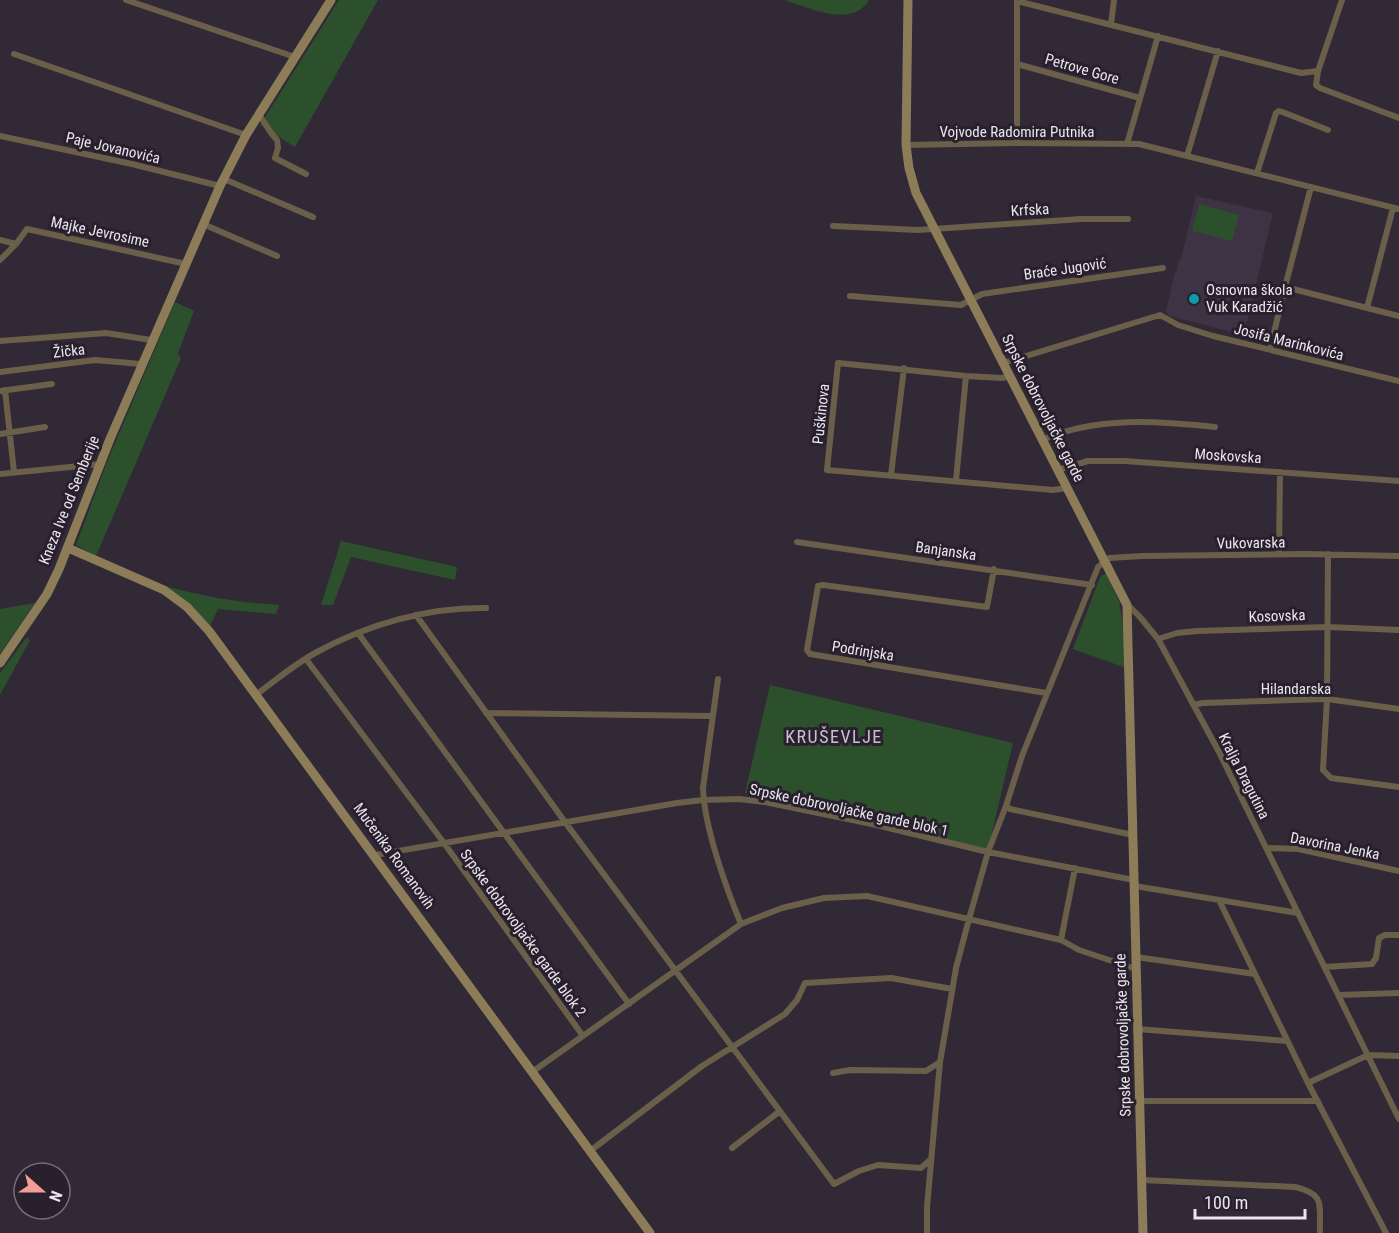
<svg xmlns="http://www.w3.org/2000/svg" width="1399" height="1233" viewBox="0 0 1399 1233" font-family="'Roboto Condensed',sans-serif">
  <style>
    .built { fill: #3e3245 }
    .green { fill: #2c502c }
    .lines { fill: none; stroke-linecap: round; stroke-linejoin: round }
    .street { stroke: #6a604a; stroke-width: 6 }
    .secondary { stroke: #8c7c58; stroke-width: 9 }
    .culture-dot { fill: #0f9aa8; stroke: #28202d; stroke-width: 2 }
    .labels { text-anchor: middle; stroke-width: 6; stroke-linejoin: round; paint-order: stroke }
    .street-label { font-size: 15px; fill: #eae5ee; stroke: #28202d }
    .poi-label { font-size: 15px; fill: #eae5ee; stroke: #28202d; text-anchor: start }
    .quarter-label { font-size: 18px; letter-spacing: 1.5px; fill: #cabfd0; stroke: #28202d }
  </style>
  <rect width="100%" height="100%" fill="#322937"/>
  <path class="built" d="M 1196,196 L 1273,213 L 1244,335 L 1169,316 L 1166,312 L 1175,271 L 1177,271 L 1178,261 L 1181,259 Z"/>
  <path class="green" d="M 339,0 L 378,0 L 295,147 L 260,125 Z
    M 784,0 L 869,0 C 852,29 808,7 784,0 Z
    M 1199,204 L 1239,215 L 1232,241 L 1192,231 Z
    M 175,302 L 194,311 L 178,353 L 181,358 L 96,556 L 76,545 L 107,462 Z
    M 341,541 L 457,567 L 455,580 L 351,557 L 333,605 L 321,605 Z
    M 1106,573 L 1119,601 L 1125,636 L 1126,668 L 1073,649 L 1100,577 Z
    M 162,585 C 201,596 239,603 279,605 L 276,614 L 218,609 L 210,626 Z
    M 35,603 L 0,654 L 0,609 Z
    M 27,637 L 30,640 L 0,695 L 0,673 Z
    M 770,685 L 1013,743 L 988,850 L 745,793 Z"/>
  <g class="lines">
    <path class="street" d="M 126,0 L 295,57
      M 1017,0 L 1017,143
      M 1017,1 L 1301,73 L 1318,71 L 1342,0
      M 1111,24 L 1114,0
      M 14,54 L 246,135
      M 1017,64 L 1140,98
      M 1318,71 L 1316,85 L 1320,88 L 1399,118
      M 259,115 C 266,124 269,132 277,140 L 278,148 L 275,158 L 306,174
      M 0,136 L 132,164 L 220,186
      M 1127,144 L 1158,36
      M 906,145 L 1017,143 L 1139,144 L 1399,209
      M 1187,156 L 1218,51
      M 1257,173 L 1276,113 L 1279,111 L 1285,113 L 1328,130
      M 224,179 L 313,217
      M 1311,187 L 1285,287 L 1399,316
      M 203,224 L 277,256
      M 833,226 L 918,230 L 1081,219 L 1128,219
      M 0,240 L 16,244 L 27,229 L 186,264
      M 0,260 L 16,244
      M 850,296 L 961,305 L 982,294 L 1163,268
      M 1367,308 L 1393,208
      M 0,341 L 106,333 L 151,340
      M 1270,349 L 1285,287
      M 1003,363 L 1160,315 L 1178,325 L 1213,336 L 1399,381
      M 0,372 L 95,360 L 141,364
      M 1010,376 L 1002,378 L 966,376 L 838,363 L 827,470 L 1053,490 L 1067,488
      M 5,390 L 14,472
      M 0,391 L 52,384
      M 0,434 L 45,427
      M 1042,440 C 1097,416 1157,421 1215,427
      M 1057,470 L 1088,461 L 1125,461 L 1399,481
      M 0,474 L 100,464
      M 891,475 L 904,368
      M 956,480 L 966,376
      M 797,542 L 1092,585
      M 1279,554 L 1280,472
      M 1328,554 L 1327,699 L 1323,770 L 1331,778 L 1399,787
      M 994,569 L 987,607 L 823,585 L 818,586 L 807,650 L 810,654 L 1046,693
      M 1128,605 L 1140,617 L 1158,639 L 1219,752 L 1399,1119
      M 416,615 L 565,822 L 834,1184 L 859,1171 L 878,1165 L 921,1168 L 931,1159
      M 358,633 L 629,1004
      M 1158,639 L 1177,633 L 1197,631 L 1328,627 L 1399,630
      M 306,659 L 444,843 L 583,1036
      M 718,679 L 703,788 C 704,826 726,888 741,924
      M 257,694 C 276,680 296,663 317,652 C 368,624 429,607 486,608
      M 1193,705 L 1203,703 L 1327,699 L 1399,709
      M 486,713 L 712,716
      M 1006,806 L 1010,809 L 1133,835
      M 1267,848 L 1298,849 L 1399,871
      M 375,855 L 677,803 L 703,800 L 739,799 L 765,802 L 872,824 L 988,852 L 1134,880
      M 1135,886 L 1298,913
      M 1219,900 L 1308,1083 L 1386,1233
      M 1061,940 L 1079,950 L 1136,969
      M 1136,957 L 1255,974
      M 1325,967 L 1372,964 L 1376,958 L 1379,938 L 1385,935 L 1399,935
      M 1339,995 L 1399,993
      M 1137,1029 L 1287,1041
      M 532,1072 L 741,924 L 782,908 L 824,898 L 867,896 L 1061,940 L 1075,868
      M 833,1073 L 850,1070 L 926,1071 L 940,1062
      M 1308,1083 L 1368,1055 L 1399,1056
      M 1140,1101 L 1318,1101
      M 732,1148 L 780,1111
      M 590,1151 L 702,1066 L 785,1014 L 797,1000 L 805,983 L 891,978 L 952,989
      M 1142,1180 L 1295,1187 C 1326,1194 1319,1205 1320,1233
      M 927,1233 L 927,1207 L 940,1062 L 956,968 L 969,919 L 988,852 L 1006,806 L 1022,756 L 1098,567 L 1109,558 L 1142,556 L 1304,554 L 1399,556"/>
    <path class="secondary" d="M 908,0 L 906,145 L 909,168 L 916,193 L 1127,605 L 1143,1233
      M 68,548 L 164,590 L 187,607 L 209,631 L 650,1233
      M 0,663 L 47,594 L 59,569 L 110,439 L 220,186 L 246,135 L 331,0"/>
  </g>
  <circle class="culture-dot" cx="1194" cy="299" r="6"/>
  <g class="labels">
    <g class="street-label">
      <text transform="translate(1082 69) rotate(16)" y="5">Petrove Gore</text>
      <text x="1017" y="137">Vojvode Radomira Putnika</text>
      <text transform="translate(113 148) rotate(13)" y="5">Paje Jovanovića</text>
      <text transform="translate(1030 210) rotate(-3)" y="5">Krfska</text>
      <text transform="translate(100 232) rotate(12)" y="5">Majke Jevrosime</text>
      <text transform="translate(1065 269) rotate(-8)" y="5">Braće Jugović</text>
      <text transform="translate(1289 342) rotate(14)" y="5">Josifa Marinkovića</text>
      <text transform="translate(69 351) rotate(-6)" y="5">Žička</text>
      <text transform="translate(1043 408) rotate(63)" y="5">Srpske dobrovoljačke garde</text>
      <text transform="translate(821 414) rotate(-84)" y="5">Puškinova</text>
      <text transform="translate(1228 456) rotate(4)" y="5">Moskovska</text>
      <text transform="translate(69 500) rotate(-68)" y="5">Kneza Ive od Semberije</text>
      <text transform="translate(1251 543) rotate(-1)" y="5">Vukovarska</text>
      <text transform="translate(946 551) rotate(8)" y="5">Banjanska</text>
      <text transform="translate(1277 616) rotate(-2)" y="5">Kosovska</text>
      <text transform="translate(863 651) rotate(9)" y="5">Podrinjska</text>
      <text x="1296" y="694">Hilandarska</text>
      <text transform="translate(1244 776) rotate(63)" y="5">Kralja Dragutina</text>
      <text transform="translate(849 810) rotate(12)" y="5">Srpske dobrovoljačke garde blok 1</text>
      <text transform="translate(1335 846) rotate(11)" y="5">Davorina Jenka</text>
      <text transform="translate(394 856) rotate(54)" y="5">Mučenika Romanovih</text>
      <text transform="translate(523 933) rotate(54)" y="5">Srpske dobrovoljačke garde blok 2</text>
      <text transform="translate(1123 1035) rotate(-92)" y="5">Srpske dobrovoljačke garde</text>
    </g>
    <g class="poi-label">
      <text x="1206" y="295">Osnovna škola<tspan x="1206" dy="17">Vuk Karadžić</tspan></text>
    </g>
    <g class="quarter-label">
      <text x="834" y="743">KRUŠEVLJE</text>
    </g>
  </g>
  <g transform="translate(42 1191) rotate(111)"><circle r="28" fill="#28202d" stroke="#766f7a" stroke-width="1.5"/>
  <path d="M0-4.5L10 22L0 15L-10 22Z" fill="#f59c96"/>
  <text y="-9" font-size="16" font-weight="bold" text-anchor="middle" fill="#eae5ee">N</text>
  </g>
  <path d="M1195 1209v9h110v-9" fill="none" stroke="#eae5ee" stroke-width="3"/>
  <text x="1204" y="1209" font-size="18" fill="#eae5ee" stroke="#28202d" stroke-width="4.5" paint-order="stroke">100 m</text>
</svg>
